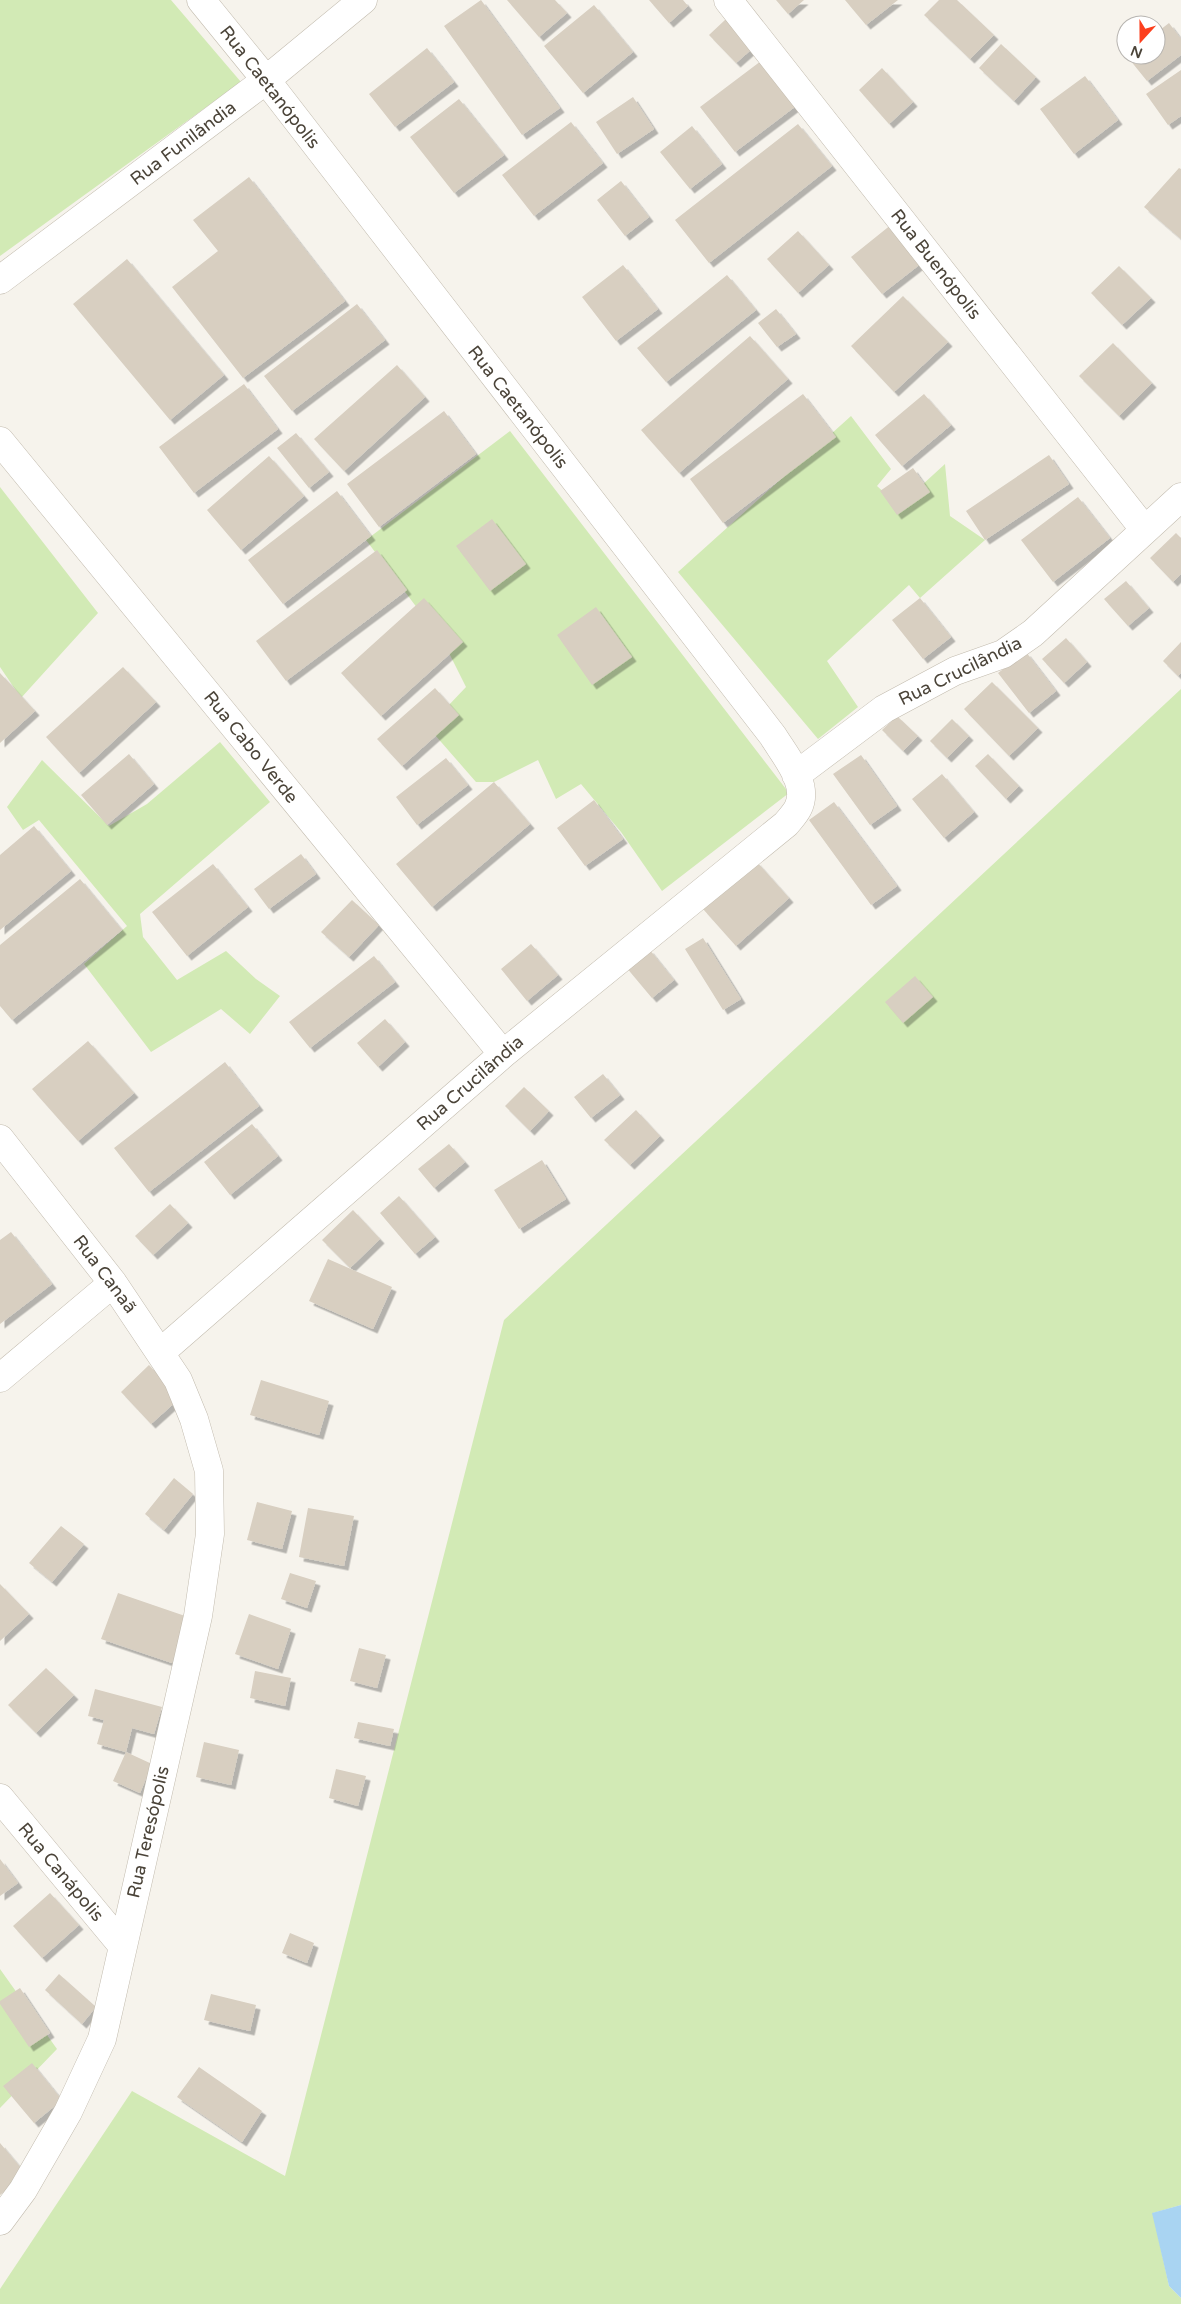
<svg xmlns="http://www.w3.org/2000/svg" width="1181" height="2304" viewBox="0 0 1181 2304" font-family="'Varela Round',sans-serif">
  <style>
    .green { fill: #d2eab5 }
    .water { fill: #a9d4f2 }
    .building { fill: #d8cfc1; filter: url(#shadow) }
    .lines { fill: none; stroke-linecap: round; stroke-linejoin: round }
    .minor-casing { stroke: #c2bbae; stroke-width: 29 }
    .minor { stroke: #fff; stroke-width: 28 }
    .labels { text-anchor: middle; stroke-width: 4; stroke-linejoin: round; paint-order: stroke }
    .street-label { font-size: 18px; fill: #4b4439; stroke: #fff }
  </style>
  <defs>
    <filter id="shadow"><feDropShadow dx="4.5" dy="4.5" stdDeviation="0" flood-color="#0004"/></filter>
  </defs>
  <rect width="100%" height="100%" fill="#f6f3ec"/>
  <path class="green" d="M 0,0 L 171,0 L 241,82 L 0,256 Z
    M 851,416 L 891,469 L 877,486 L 899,506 L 945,464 L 950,516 L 985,540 L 920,598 L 909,585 L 827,661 L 858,707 L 818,739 L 678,572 Z
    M 510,431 L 789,793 L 662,891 L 621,832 L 581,784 L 556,799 L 538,760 L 494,782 L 476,782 L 428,727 L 466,687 L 445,645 L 366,540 Z
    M 0,487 L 98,613 L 21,698 L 0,667 Z
    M 1181,689 L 1181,2205 L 1153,2213 L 1169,2286 L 1181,2298 L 1181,2304 L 0,2304 L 0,2289 L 132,2091 L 285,2176 L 504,1320 Z
    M 220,742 L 270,802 L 140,914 L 143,937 L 177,980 L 226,951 L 256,979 L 280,996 L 250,1034 L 221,1009 L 151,1052 L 84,964 L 127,926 L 39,820 L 23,830 L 7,807 L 42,760 L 109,826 L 147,804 Z
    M 0,1969 L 57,2049 L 0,2108 Z"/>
  <path class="water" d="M 1181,2205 L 1181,2298 L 1169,2286 L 1152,2213 Z"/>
  <path class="building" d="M 481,0 L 560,108 L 522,135 L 444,26 Z
    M 507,0 L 555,0 L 567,13 L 539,37 Z
    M 649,0 L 683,0 L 688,6 L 669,23 Z
    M 776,0 L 804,0 L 788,14 Z
    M 845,0 L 898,0 L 866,25 Z
    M 939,0 L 957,0 L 994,35 L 970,59 L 924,15 Z
    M 594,5 L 633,52 L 583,93 L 544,46 Z
    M 726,19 L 753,48 L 736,63 L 709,35 Z
    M 1169,23 L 1181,39 L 1181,55 L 1147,81 L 1126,55 L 1156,55 L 1156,33 Z
    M 1001,44 L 1036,77 L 1014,101 L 979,68 Z
    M 427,48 L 454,82 L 395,127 L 369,94 Z
    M 761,61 L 796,106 L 735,152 L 700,107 Z
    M 882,68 L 913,102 L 889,124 L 859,90 Z
    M 1181,70 L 1181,116 L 1168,125 L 1146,94 Z
    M 1085,76 L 1118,120 L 1074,154 L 1040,109 Z
    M 633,97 L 654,129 L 617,154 L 596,122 Z
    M 459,99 L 504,155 L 454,193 L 410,137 Z
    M 571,122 L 603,163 L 534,216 L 502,175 Z
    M 798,124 L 832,166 L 709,263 L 675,220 Z
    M 692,126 L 722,164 L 690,189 L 660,152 Z
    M 1179,168 L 1181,169 L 1181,239 L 1144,207 Z
    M 249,177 L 345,301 L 243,378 L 172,287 L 218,251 L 193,220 Z
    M 621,181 L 649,217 L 625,236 L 597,200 Z
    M 892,224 L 923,262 L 882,294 L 851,257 Z
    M 798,231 L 829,265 L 798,293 L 767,259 Z
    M 127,259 L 224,375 L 170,420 L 73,304 Z
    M 623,265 L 658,309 L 616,341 L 582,297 Z
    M 1119,266 L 1151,298 L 1122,325 L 1091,293 Z
    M 727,275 L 756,310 L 666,382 L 637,348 Z
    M 903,296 L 948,342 L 894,392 L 851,346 Z
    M 357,304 L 385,340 L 292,411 L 264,376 Z
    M 776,309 L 796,334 L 777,347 L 758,323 Z
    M 750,336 L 788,379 L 679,473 L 641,430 Z
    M 1113,343 L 1152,383 L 1119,416 L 1079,376 Z
    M 397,365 L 425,397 L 344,471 L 314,439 Z
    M 244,384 L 278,429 L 194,493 L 159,447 Z
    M 803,394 L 836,437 L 723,523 L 690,479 Z
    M 924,394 L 951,425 L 902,466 L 875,435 Z
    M 444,411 L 476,454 L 379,527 L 347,484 Z
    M 296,433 L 329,472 L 309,488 L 277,448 Z
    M 1049,455 L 1069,484 L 985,540 L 966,511 Z
    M 269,456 L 304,496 L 241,550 L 207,510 Z
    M 913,468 L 930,492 L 897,515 L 880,491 Z
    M 337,491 L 371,536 L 283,604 L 248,560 Z
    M 1078,497 L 1110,538 L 1053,582 L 1021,540 Z
    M 492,519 L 526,564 L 490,591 L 456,546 Z
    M 1176,533 L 1181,538 L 1181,574 L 1173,582 L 1150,558 Z
    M 377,550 L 407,590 L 286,681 L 256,641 Z
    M 1126,581 L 1149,608 L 1128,626 L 1104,599 Z
    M 424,598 L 463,642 L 381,716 L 341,673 Z
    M 920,598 L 951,637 L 923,659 L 892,620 Z
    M 596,607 L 632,657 L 592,685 L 557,635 Z
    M 1066,638 L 1087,662 L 1064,683 L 1042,659 Z
    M 1181,642 L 1181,673 L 1178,676 L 1163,661 Z
    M 1026,652 L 1056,691 L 1029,713 L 998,673 Z
    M 123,667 L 156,702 L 79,773 L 46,737 Z
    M 0,673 L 35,711 L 0,743 Z
    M 992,682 L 1038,728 L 1009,756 L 964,709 Z
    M 435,688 L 459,715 L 402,766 L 377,739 Z
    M 897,716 L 918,736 L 903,751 L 882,730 Z
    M 952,719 L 969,736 L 947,758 L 930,741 Z
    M 129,754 L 154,784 L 107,825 L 81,795 Z
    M 988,754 L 1019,786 L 1006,799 L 975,766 Z
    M 861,755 L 897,806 L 870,825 L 833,774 Z
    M 446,758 L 468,785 L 417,825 L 396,797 Z
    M 942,774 L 974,812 L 944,838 L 912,799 Z
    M 494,782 L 530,824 L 432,907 L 396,864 Z
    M 594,800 L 623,839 L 585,866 L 557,828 Z
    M 834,802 L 897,886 L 871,905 L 809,820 Z
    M 34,826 L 71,871 L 0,930 L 0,855 Z
    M 301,854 L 316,874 L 269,909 L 254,889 Z
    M 756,861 L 789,898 L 736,946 L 703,909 Z
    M 213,864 L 248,907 L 187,956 L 152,912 Z
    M 80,879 L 122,930 L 12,1020 L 0,1006 L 0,945 Z
    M 352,900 L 379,925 L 349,957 L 321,932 Z
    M 703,938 L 741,999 L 723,1010 L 685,949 Z
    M 531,944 L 558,975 L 527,1001 L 501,969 Z
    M 649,949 L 674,980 L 652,998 L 626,967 Z
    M 374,956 L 395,982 L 310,1048 L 289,1022 Z
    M 915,976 L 933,997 L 903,1023 L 885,1002 Z
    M 385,1019 L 405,1042 L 378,1067 L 357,1043 Z
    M 88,1041 L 134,1093 L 78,1141 L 32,1089 Z
    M 225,1062 L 259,1106 L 149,1192 L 114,1148 Z
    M 603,1074 L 620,1095 L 591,1118 L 574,1097 Z
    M 524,1087 L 549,1111 L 530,1131 L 505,1106 Z
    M 636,1110 L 660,1136 L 630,1165 L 604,1140 Z
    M 252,1124 L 278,1156 L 230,1195 L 204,1162 Z
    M 449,1144 L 465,1162 L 434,1188 L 418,1169 Z
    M 542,1160 L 566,1199 L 519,1229 L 494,1190 Z
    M 399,1196 L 435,1237 L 415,1254 L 380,1213 Z
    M 170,1204 L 188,1223 L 153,1255 L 135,1236 Z
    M 353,1210 L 380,1239 L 350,1268 L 322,1240 Z
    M 11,1232 L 52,1284 L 0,1324 L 0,1240 Z
    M 328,1259 L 392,1287 L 373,1329 L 309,1301 Z
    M 149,1365 L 180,1398 L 151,1424 L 121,1392 Z
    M 261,1380 L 329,1401 L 319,1435 L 250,1415 Z
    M 174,1478 L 193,1494 L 164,1530 L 145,1514 Z
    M 257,1502 L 292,1511 L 282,1549 L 247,1540 Z
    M 308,1508 L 354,1516 L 344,1566 L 299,1557 Z
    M 61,1526 L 84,1544 L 52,1582 L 29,1563 Z
    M 290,1573 L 316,1581 L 307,1608 L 281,1599 Z
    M 0,1584 L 29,1614 L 0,1641 Z
    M 118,1593 L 188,1617 L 172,1663 L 101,1639 Z
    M 249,1614 L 291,1629 L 278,1669 L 235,1654 Z
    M 359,1648 L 386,1655 L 377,1688 L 350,1681 Z
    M 46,1668 L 74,1695 L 36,1733 L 8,1705 Z
    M 255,1671 L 291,1678 L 285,1706 L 250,1698 Z
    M 95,1689 L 162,1707 L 154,1734 L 132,1728 L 126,1752 L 97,1744 L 104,1720 L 88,1716 Z
    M 358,1722 L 394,1729 L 390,1746 L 354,1738 Z
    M 204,1742 L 239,1750 L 231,1785 L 196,1777 Z
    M 126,1752 L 152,1764 L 140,1793 L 113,1781 Z
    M 336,1769 L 366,1776 L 358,1806 L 329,1798 Z
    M 0,1859 L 18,1883 L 0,1896 Z
    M 50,1893 L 79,1925 L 42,1958 L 13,1926 Z
    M 290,1933 L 314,1943 L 307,1963 L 282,1953 Z
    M 59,1974 L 96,2007 L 82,2024 L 45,1990 Z
    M 20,1988 L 50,2033 L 29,2047 L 0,2004 L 0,2001 Z
    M 211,1994 L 256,2005 L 250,2031 L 204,2020 Z
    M 32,2063 L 62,2100 L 34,2123 L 3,2086 Z
    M 199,2067 L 262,2111 L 242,2142 L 177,2097 Z
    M 0,2143 L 26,2174 L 0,2195 Z"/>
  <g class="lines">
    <g class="minor-casing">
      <path id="minor" d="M 728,0 L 1144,529
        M 0,280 L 266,80 L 363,0
        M 0,441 L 503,1054
        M 796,775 L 884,709 L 955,671 L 1003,654 L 1033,633 L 1181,497
        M 0,1139 L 113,1283 L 178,1380 L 194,1419 L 209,1471 L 210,1534 L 198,1616 L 102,2039 L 68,2112 L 23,2190 L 0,2221
        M 161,1352 L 503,1054 L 786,824 C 790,819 795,814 798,808 C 810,784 785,756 773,736 L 266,80 L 201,0
        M 0,1378 L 113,1283
        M 0,1798 L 122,1945"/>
    </g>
    <use href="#minor" class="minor"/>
  </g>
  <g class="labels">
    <g class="street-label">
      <text transform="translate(270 87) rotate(52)" y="6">Rua Caetanópolis</text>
      <text transform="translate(183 143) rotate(-37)" y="6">Rua Funilândia</text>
      <text transform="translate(936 264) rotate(52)" y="6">Rua Buenópolis</text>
      <text transform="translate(518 407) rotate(52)" y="6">Rua Caetanópolis</text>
      <text transform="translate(960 671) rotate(-26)" y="6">Rua Crucilândia</text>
      <text transform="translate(251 747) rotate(51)" y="6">Rua Cabo Verde</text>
      <text transform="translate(470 1083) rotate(-41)" y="6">Rua Crucilândia</text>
      <text transform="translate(105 1274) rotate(53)" y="6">Rua Canaã</text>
      <text transform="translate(148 1832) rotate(-77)" y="6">Rua Teresópolis</text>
      <text transform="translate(61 1872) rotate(50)" y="6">Rua Canápolis</text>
    </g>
  </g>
  <g transform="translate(1141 40) rotate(201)"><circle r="24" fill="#ffffff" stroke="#b7b4b0"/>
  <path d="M0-4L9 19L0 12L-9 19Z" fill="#fc3f1d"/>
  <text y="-8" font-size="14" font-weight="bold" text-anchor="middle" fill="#4b4439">N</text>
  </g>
</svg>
